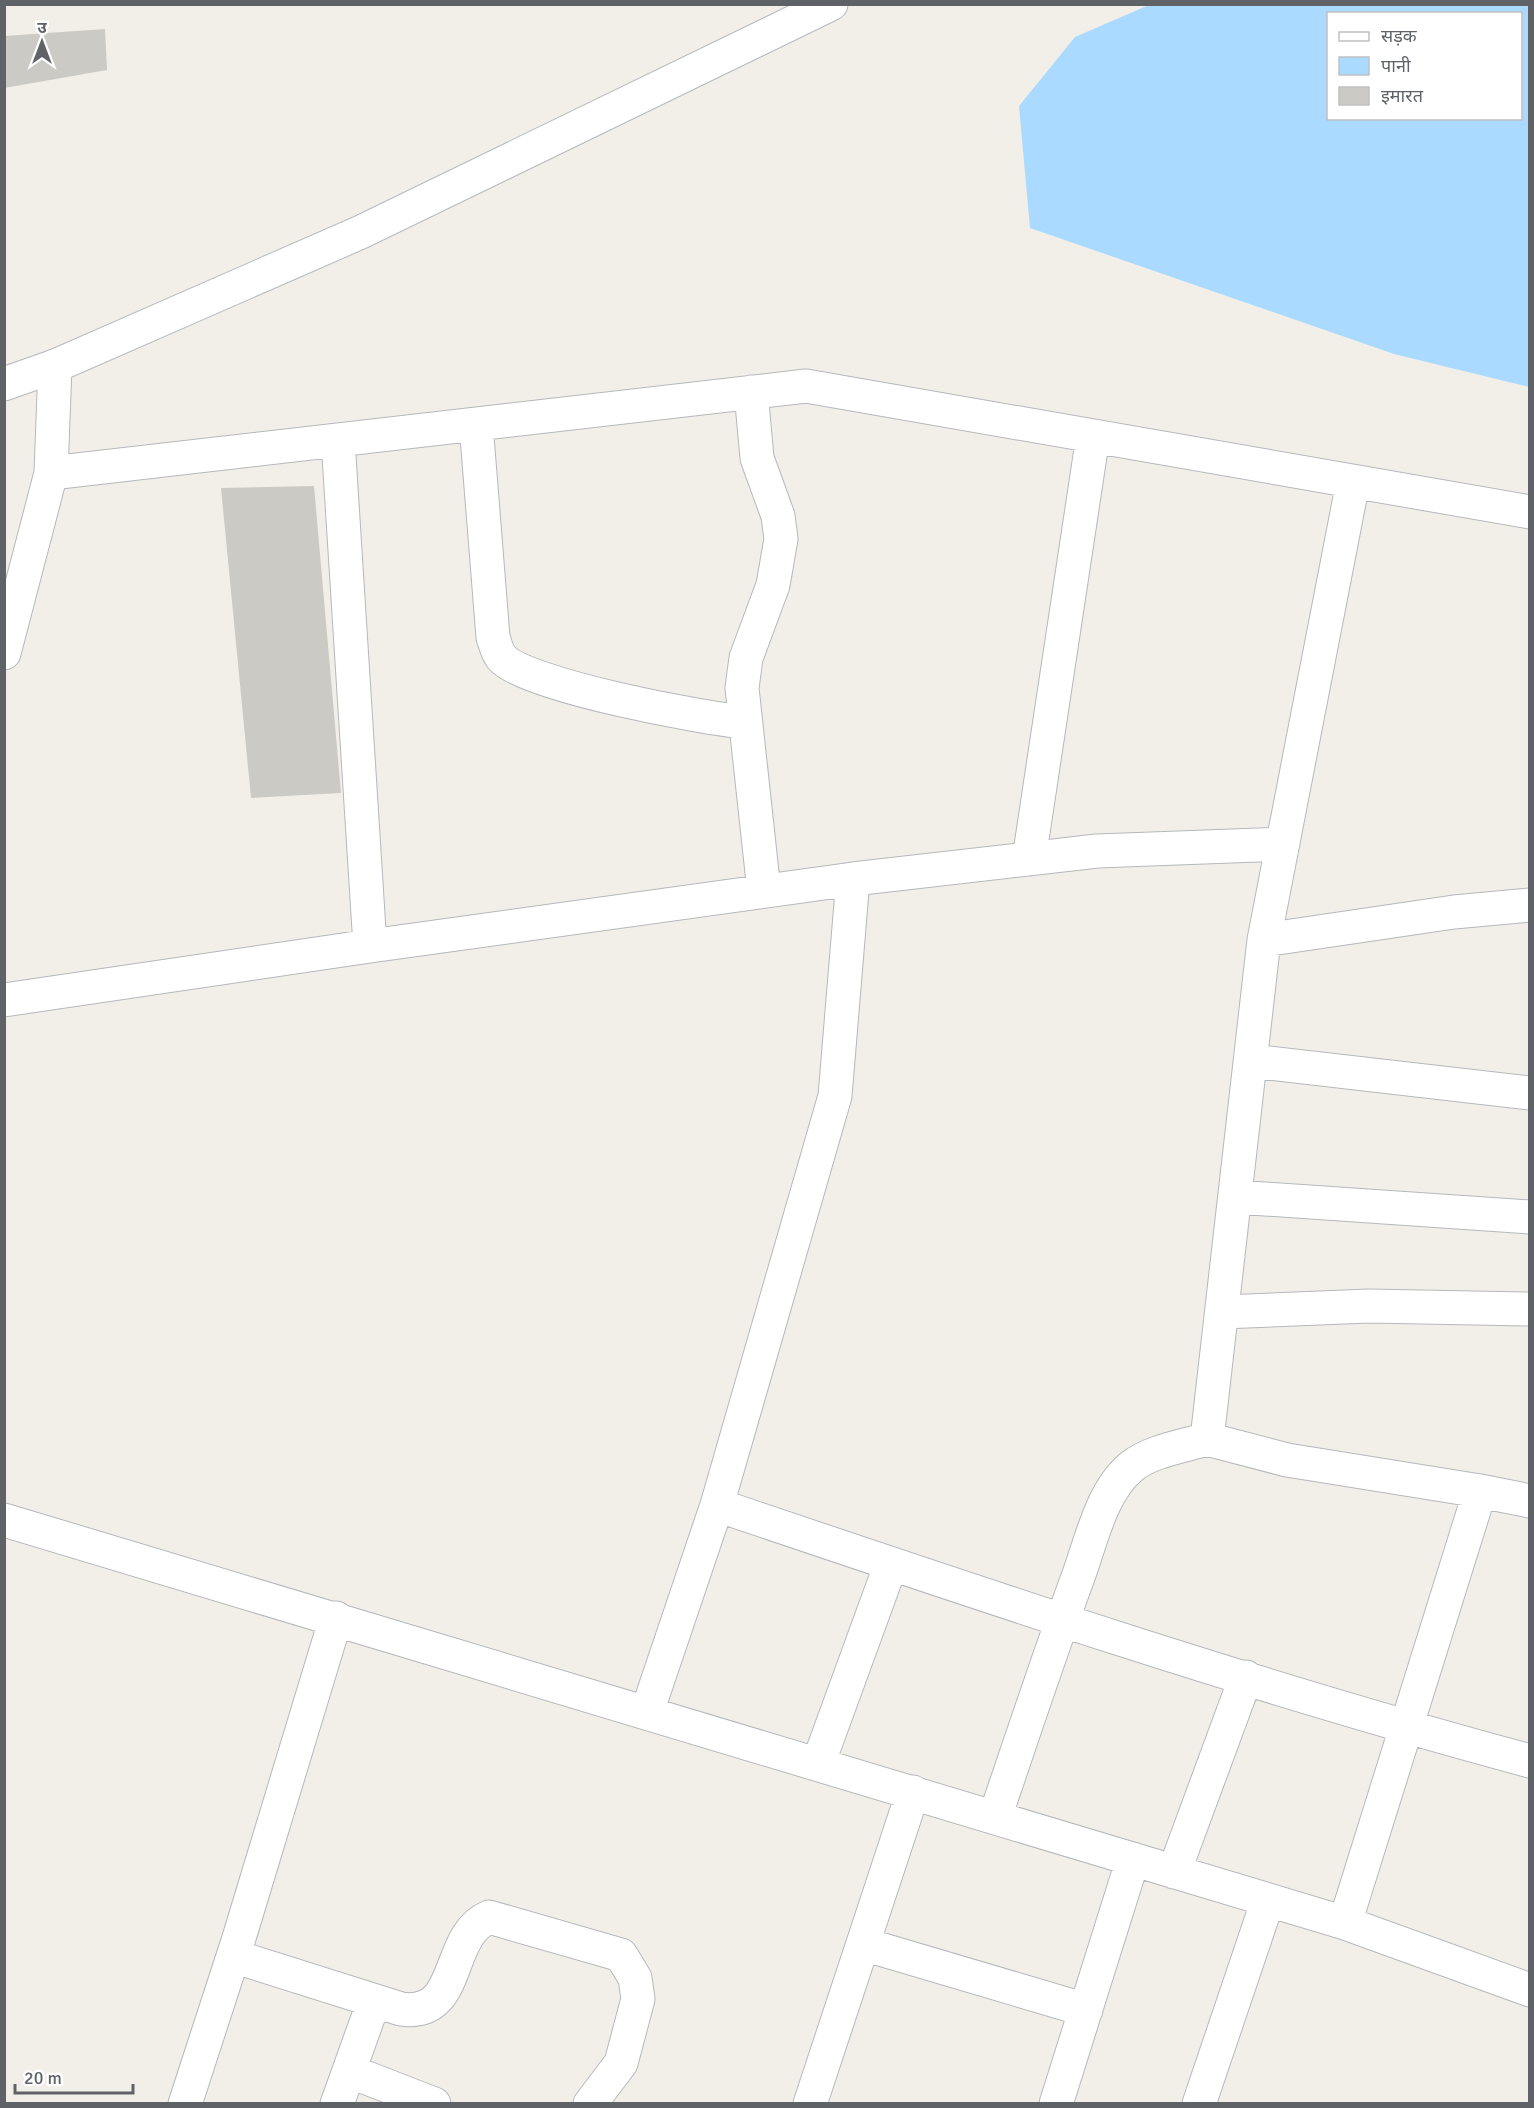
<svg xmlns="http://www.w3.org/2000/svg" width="1534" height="2108" viewBox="0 0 1534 2108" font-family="Signika,'Noto Sans Devanagari',sans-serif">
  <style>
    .water { fill: #aadaff; fill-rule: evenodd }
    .building { fill: #cccac5 }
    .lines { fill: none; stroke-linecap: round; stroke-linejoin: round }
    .street-casing { stroke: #b5b8bc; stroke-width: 35 }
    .secondary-casing { stroke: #b6babf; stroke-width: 35 }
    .street { stroke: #fff; stroke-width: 33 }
    .secondary { stroke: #fff; stroke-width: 33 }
  </style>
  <rect width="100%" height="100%" fill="#f1efe8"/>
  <path class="water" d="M 1149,5 L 1529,5 L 1529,387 L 1394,354 L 1030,228 L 1019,106 L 1075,37 ZM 1328,14 L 1520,14 L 1520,118 L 1328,118 Z"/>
  <path class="building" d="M 105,29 L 107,70 L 4,88 L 4,36 Z
    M 314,486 L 341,793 L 251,798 L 221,488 Z"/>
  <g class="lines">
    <g class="street-casing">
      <path id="street" d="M 751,392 L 757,458 L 778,516 L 781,539 L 773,585 L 746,658 L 742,688 L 764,891
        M 476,424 L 493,637 C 495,643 497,653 502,658 C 525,685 705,719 745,722
        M 338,440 L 370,946
        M 51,473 L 806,386 L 1530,512
        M 1353,482 L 1264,940 L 1207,1439 L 1287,1460 L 1480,1491 L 1530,1501
        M 4,653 L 51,473 L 55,366
        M 1029,859 L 1093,436
        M 1264,940 L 1454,912 L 1530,905
        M 4,1000 L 370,946 L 853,879 L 1097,851 L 1283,844
        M 1252,1061 L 1530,1093
        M 1236,1197 L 1530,1217
        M 1222,1312 L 1369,1306 L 1530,1309
        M 717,1505 C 986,1596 1255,1687 1530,1761
        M 4,1520 L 1345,1923 L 1530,1990
        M 647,1712 L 717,1505 L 835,1096 L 853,879
        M 818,1764 L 891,1564
        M 995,1817 C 1022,1737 1049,1656 1078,1577 C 1091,1542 1101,1492 1131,1467 C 1150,1451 1184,1446 1207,1439
        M 1174,1872 L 1246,1677
        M 1345,1923 L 1480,1491
        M 863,1944 L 1086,2010
        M 233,1956 L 401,2009 C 463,2018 444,1936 489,1917 L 621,1955 L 635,1978 L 638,1999 L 621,2063 L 590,2104
        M 349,2071 L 434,2104
        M 185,2104 L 239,1938 L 336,1618
        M 337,2104 L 374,2001
        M 810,2104 L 913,1792
        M 1056,2104 L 1133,1859
        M 1199,2104 L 1268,1900"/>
    </g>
    <g class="secondary-casing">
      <path id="secondary" d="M 4,384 L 55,366 L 361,232 L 831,4"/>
    </g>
    <use href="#street" class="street"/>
    <use href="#secondary" class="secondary"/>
  </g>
  <rect width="1534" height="2108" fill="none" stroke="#5f6368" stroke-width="12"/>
  <rect x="1327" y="12" width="195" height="108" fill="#ffffff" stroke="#bfc1c3" stroke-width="1.5"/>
  <rect x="1339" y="32" width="30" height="9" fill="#ffffff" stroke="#bfc1c3" stroke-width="1.5"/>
  <text x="1381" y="42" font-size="18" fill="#5f6368">सड़क</text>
  <rect x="1339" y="57" width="30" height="18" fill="#aadaff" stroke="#bfc1c3" stroke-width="1.5"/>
  <text x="1381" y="72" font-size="18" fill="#5f6368">पानी</text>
  <rect x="1339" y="87" width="30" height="18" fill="#cccac5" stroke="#bfc1c3" stroke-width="1.5"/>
  <text x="1381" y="102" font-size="18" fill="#5f6368">इमारत</text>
  <g transform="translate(42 42)" stroke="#ffffff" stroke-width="4.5" paint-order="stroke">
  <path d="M0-4.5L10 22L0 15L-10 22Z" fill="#5f6368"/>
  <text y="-9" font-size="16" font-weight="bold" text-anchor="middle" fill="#5f6368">उ</text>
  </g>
  <path d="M15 2084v9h118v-9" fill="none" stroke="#5f6368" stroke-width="3"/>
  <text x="24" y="2084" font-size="18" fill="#5f6368" stroke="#ffffff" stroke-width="4.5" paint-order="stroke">20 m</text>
</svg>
